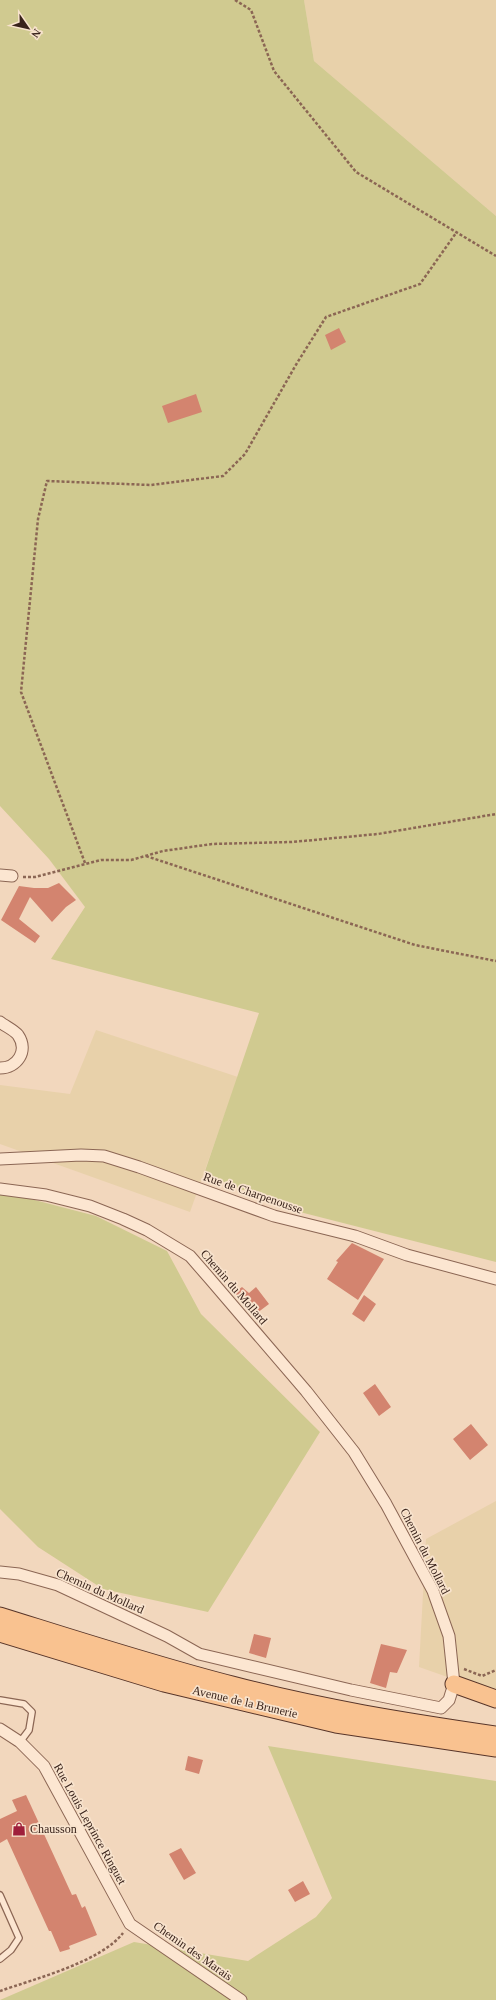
<svg xmlns="http://www.w3.org/2000/svg" width="496" height="2000" viewBox="0 0 496 2000" font-family="'Times New Roman',serif">
  <style>
    .farmland { fill: #e8d1aa }
    .green { fill: #d0ca90 }
    .building { fill: #d3846f }
    .lines { fill: none; stroke-linecap: round; stroke-linejoin: round }
    .lane-casing { stroke: #8b6654; stroke-width: 8 }
    .street-casing { stroke: #8b6654; stroke-width: 13 }
    .primary-casing { stroke: #583529; stroke-width: 19 }
    .path { stroke: #8b6654; stroke-width: 2.5; stroke-dasharray: 3 2; stroke-linecap: butt }
    .lane { stroke: #fce6d1; stroke-width: 5.5 }
    .street { stroke: #fce6d1; stroke-width: 11 }
    .primary { stroke: #f9c290; stroke-width: 17 }
    .labels { text-anchor: middle; stroke-width: 3.5; stroke-linejoin: round; paint-order: stroke }
    .street-label { font-size: 12px; fill: #39231b; stroke: #f8e3cd }
    .poi-label { font-size: 12px; fill: #39231b; stroke: #f8e3cd; text-anchor: start }
  </style>
  <rect width="100%" height="100%" fill="#f2d7bd"/>
  <path class="farmland" d="M 304,0 L 496,0 L 496,216 L 314,61 Z
    M 96,1030 L 238,1077 L 190,1212 L 0,1144 L 0,1085 L 70,1094 Z
    M 496,1501 L 496,1694 L 419,1667 L 426,1539 Z"/>
  <path class="green" d="M 0,0 L 304,0 L 314,61 L 496,216 L 496,1262 L 292,1210 L 204,1174 L 259,1013 L 51,959 L 85,907 L 49,859 L 0,806 Z
    M 0,1191 L 96,1216 L 167,1251 L 201,1314 L 320,1432 L 208,1612 L 103,1589 L 38,1547 L 0,1509 Z
    M 268,1746 L 496,1781 L 496,2000 L 0,2000 L 134,1942 L 248,1961 L 316,1917 L 332,1898 Z"/>
  <path class="building" d="M 339,328 L 346,342 L 331,350 L 325,335 Z
    M 196,394 L 202,412 L 168,423 L 162,406 Z
    M 59,883 L 76,900 L 66,907 L 52,922 L 30,897 L 19,919 L 40,936 L 35,943 L 1,920 L 19,886 L 34,888 L 48,888 Z
    M 352,1243 L 384,1259 L 358,1300 L 327,1279 L 338,1262 L 336,1261 Z
    M 242,1287 L 249,1293 L 256,1287 L 269,1304 L 253,1316 L 234,1293 Z
    M 364,1295 L 376,1304 L 364,1322 L 352,1314 Z
    M 375,1384 L 391,1407 L 379,1416 L 363,1393 Z
    M 471,1424 L 488,1445 L 470,1460 L 453,1439 Z
    M 254,1634 L 271,1638 L 266,1658 L 249,1653 Z
    M 381,1644 L 407,1650 L 397,1673 L 390,1672 L 386,1688 L 370,1683 Z
    M 188,1756 L 203,1760 L 199,1774 L 185,1770 Z
    M 26,1795 L 72,1895 L 76,1894 L 82,1908 L 85,1906 L 97,1935 L 69,1946 L 70,1949 L 60,1952 L 51,1931 L 49,1931 L 7,1839 L 0,1843 L 0,1819 L 17,1811 L 12,1800 Z
    M 181,1848 L 196,1873 L 184,1880 L 169,1854 Z
    M 303,1881 L 310,1894 L 295,1902 L 288,1890 Z"/>
  <g class="lines">
    <g class="lane-casing">
      <path id="lane" d="M 0,1700 L 24,1704 L 32,1712 L 29,1730 L 20,1742
        M 0,1895 L 19,1938 L 11,1950 L 0,1959"/>
    </g>
    <g class="street-casing">
      <path id="street" d="M 0,875 L 12,876
        M 0,1022 C 5,1026 14,1030 18,1035 C 29,1051 17,1068 0,1068
        M 0,1159 L 81,1155 L 104,1156 L 139,1167 L 274,1216 L 355,1236 L 407,1255 L 496,1279
        M 0,1189 L 46,1195 L 90,1206 L 123,1219 L 147,1230 L 190,1256 L 210,1279 L 306,1391 L 354,1452 L 386,1504 L 433,1591 L 449,1636 L 454,1684 L 449,1700 L 441,1708 L 351,1690 L 199,1654 L 167,1636 L 58,1585 L 19,1574 L 0,1572
        M 0,1729 L 20,1742 L 44,1766 L 130,1924 L 241,2000"/>
    </g>
    <g class="primary-casing">
      <path id="primary" d="M 0,1616 C 77,1640 154,1665 232,1685 C 319,1708 407,1722 496,1735
        M 0,1633 L 164,1683 L 336,1724 L 496,1748
        M 454,1684 L 496,1699"/>
    </g>
    <path class="path" d="M 235,0 L 251,10 L 274,71 L 356,172 L 496,256
      M 146,856 L 415,945 L 496,961
      M 85,863 L 21,692 L 38,519 L 47,481 L 151,485 L 223,476 L 245,454 L 297,363 L 326,317 L 420,284 L 456,233
      M 23,877 L 35,877 L 101,860 L 131,860 L 163,851 L 212,844 L 292,842 L 378,834 L 496,814
      M 464,1669 L 482,1676 L 496,1670
      M 0,1991 C 34,1979 101,1962 123,1933"/>
    <use href="#lane" class="lane"/>
    <use href="#street" class="street"/>
    <use href="#primary" class="primary"/>
  </g>
  <defs>
    <g id="shop-bare" transform="scale(1.08)"><path d="M-5-2.5h2.3a2.7 3.5 0 0 1 5.4 0H5L5.5 6h-11ZM-1.5-2.5h3a1.5 2.3 0 0 0-3 0Z" fill="#9f1f3b" stroke="#f8e3cd" stroke-width="2.5" paint-order="stroke"/></g>
  </defs>
  <g fill-rule="evenodd">
    <use href="#shop-bare" x="19" y="1829"/>
  </g>
  <g class="labels">
    <g class="street-label">
      <text transform="translate(253 1193) rotate(19)" y="4">Rue de Charpenousse</text>
      <text transform="translate(234 1287) rotate(49)" y="4">Chemin du Mollard</text>
      <text transform="translate(425 1551) rotate(63)" y="4">Chemin du Mollard</text>
      <text transform="translate(100 1591) rotate(24)" y="4">Chemin du Mollard</text>
      <text transform="translate(245 1702) rotate(13)" y="4">Avenue de la Brunerie</text>
      <text transform="translate(90 1824) rotate(61)" y="4">Rue Louis Leprince Ringuet</text>
      <text transform="translate(193 1951) rotate(35)" y="4">Chemin des Marais</text>
    </g>
    <g class="poi-label">
      <text x="30" y="1833">Chausson</text>
    </g>
  </g>
  <g transform="translate(28 28) rotate(124)" stroke="#f8e3cd" stroke-width="3" paint-order="stroke">
  <path d="M0-3L7 15L0 10L-7 15Z" fill="#39231b"/>
  <text y="-6" font-size="11" font-weight="bold" text-anchor="middle" fill="#39231b">N</text>
  </g>
</svg>
